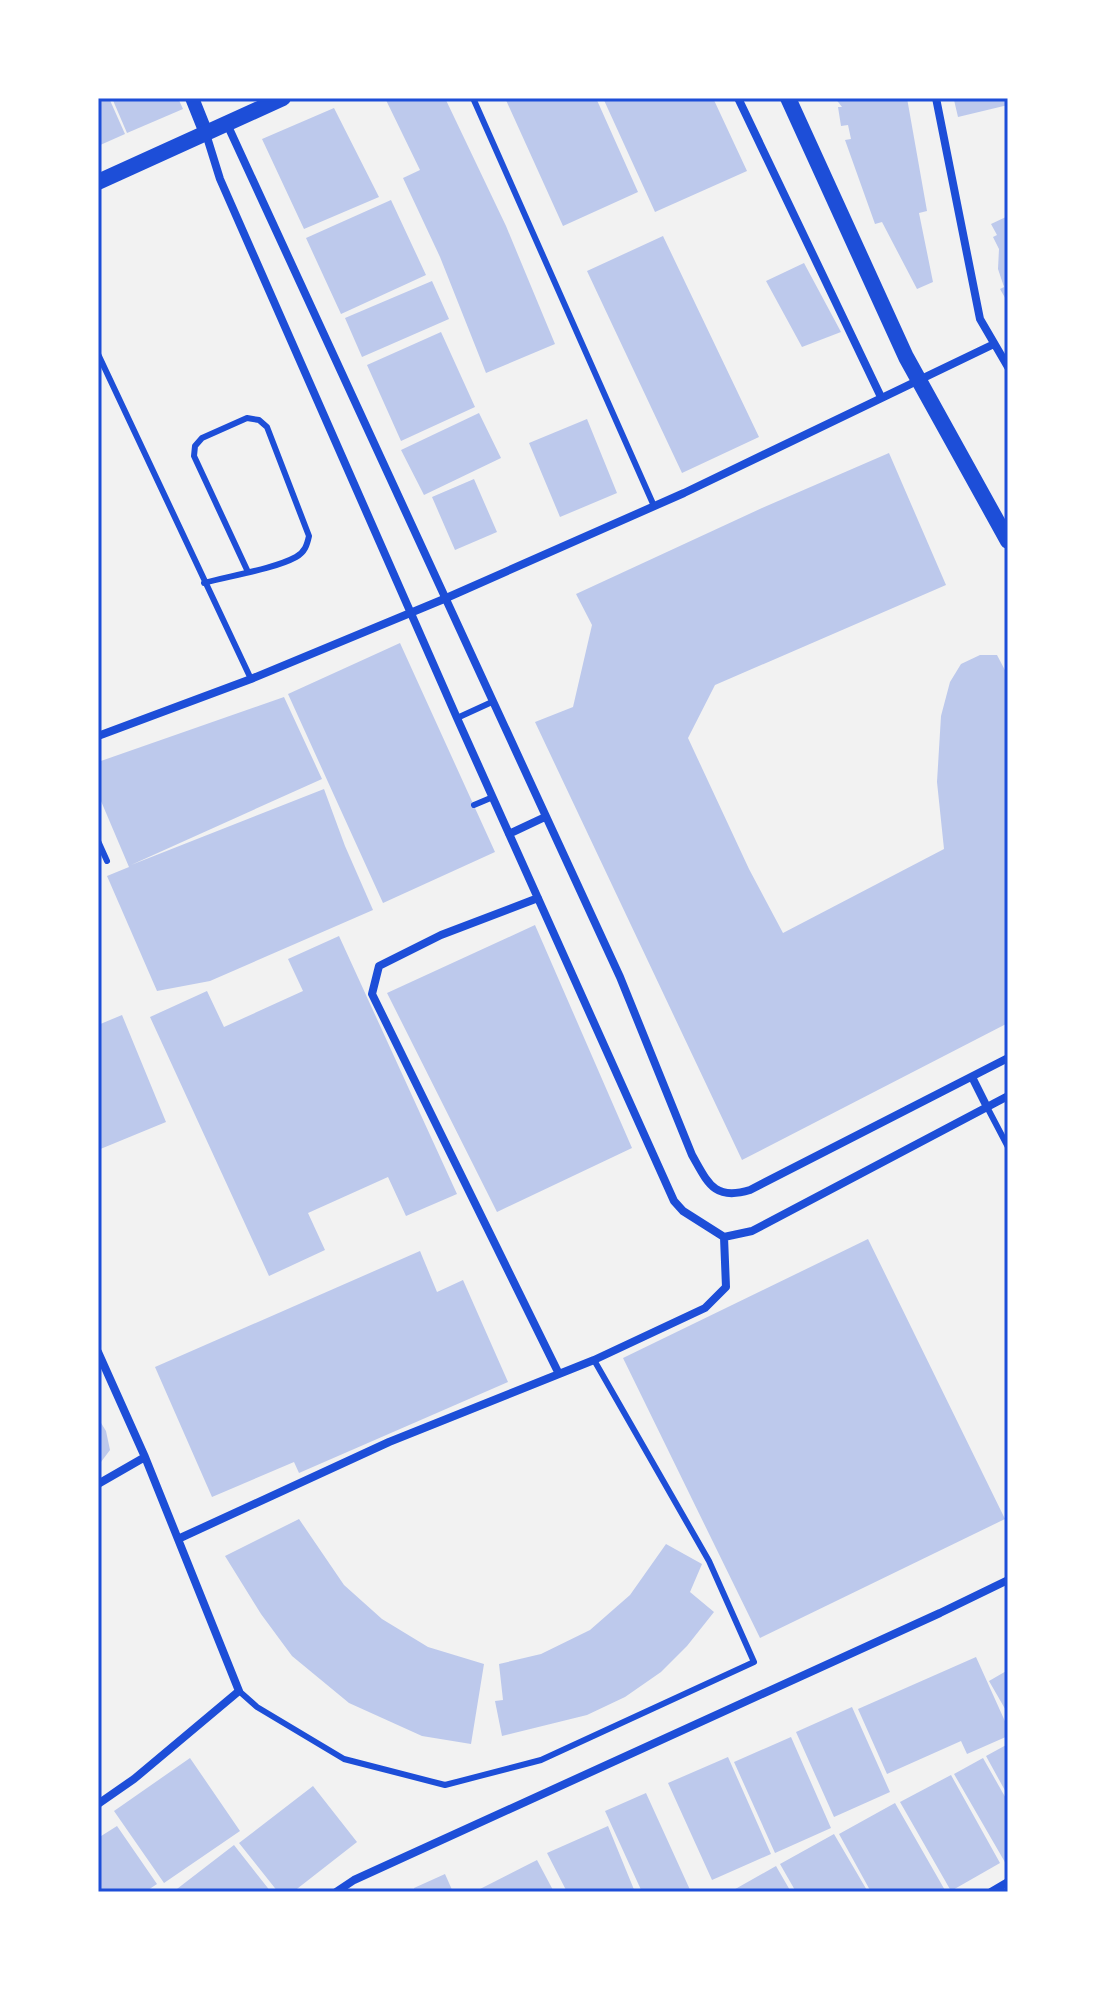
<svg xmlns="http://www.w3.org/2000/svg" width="1106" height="1990" viewBox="0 0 1106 1990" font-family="'Fira Sans',sans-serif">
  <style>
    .building { fill: #bdc9ec }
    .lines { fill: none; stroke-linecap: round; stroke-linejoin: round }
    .service { stroke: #1d4ed8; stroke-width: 6 }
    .minor { stroke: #1d4ed8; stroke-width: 8 }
    .tertiary { stroke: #1d4ed8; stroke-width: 14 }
    .secondary { stroke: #1d4ed8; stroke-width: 16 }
    .neatline { fill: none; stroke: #1d4ed8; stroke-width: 3 }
  </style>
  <rect width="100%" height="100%" fill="#f2f2f2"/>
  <path class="building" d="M 98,98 L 109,98 L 125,134 L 98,146 Z
    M 112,98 L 178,98 L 183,109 L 127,133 Z
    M 385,98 L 445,98 L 506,226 L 555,344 L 486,373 L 440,257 L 403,178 L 420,170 Z
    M 505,98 L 596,98 L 638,192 L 563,226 Z
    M 603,98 L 713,98 L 747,171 L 655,212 Z
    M 835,98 L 907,98 L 927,211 L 919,213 L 933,282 L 917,289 L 882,222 L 875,224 L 845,140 L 851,139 L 848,125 L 841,126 L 838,107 L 842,107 Z
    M 963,98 L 1008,98 L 1008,105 L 958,117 L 954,100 Z
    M 334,108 L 379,197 L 304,229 L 262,139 Z
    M 391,200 L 426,275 L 341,314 L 306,238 Z
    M 1008,216 L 1008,303 L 1000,289 L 1004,287 L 998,269 L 999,249 L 993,237 L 997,235 L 991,224 Z
    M 663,236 L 759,437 L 682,473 L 587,271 Z
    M 804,263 L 841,332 L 802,347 L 766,281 Z
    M 432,281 L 449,319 L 362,357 L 345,318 Z
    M 441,332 L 475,407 L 401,441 L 367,365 Z
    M 479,413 L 501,458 L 424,495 L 401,450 Z
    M 587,419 L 617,493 L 560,517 L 529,443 Z
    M 889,453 L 946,585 L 715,685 L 688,738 L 749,869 L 783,933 L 944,849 L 937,782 L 941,716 L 950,682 L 961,664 L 980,655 L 997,655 L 1008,676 L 1008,1023 L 742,1160 L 535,722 L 573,707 L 592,625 L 576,594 L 762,508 Z
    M 474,479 L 497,532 L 455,550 L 432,497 Z
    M 400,643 L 495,852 L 383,903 L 288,694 Z
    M 284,697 L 322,779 L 131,865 L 324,789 L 345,846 L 373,910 L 210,981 L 157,991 L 107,876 L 129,867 L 98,794 L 98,762 Z
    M 535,925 L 632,1148 L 497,1212 L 387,993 Z
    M 339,936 L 457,1194 L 406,1216 L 388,1177 L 308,1213 L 325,1250 L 269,1276 L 150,1017 L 207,991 L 224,1027 L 303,991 L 288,959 Z
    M 122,1015 L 166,1122 L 98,1150 L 98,1025 Z
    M 868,1239 L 1005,1519 L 760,1638 L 623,1358 Z
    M 420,1251 L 437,1292 L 463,1280 L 508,1382 L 299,1473 L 294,1462 L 212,1497 L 155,1367 Z
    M 98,1418 L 106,1431 L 110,1450 L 98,1466 Z
    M 299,1519 L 344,1585 L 382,1619 L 428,1647 L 484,1664 L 471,1744 L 422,1736 L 349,1703 L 292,1656 L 261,1614 L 225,1556 Z
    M 666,1544 L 702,1564 L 690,1592 L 714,1612 L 687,1646 L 661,1672 L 625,1697 L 587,1715 L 502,1736 L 495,1701 L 503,1700 L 499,1664 L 541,1654 L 590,1630 L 630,1595 Z
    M 976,1657 L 1008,1728 L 1008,1736 L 967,1754 L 961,1741 L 887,1774 L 858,1709 Z
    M 1008,1670 L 1008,1714 L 989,1681 Z
    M 852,1707 L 890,1792 L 834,1817 L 796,1732 Z
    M 791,1737 L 831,1828 L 775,1853 L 734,1762 Z
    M 1008,1744 L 1008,1796 L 986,1756 Z
    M 728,1757 L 771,1854 L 712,1880 L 668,1783 Z
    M 190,1758 L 240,1831 L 164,1883 L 114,1811 Z
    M 983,1758 L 1008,1802 L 1008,1863 L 1006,1864 L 954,1774 Z
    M 951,1775 L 1000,1863 L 951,1891 L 900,1802 Z
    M 313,1786 L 357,1842 L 293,1892 L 278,1892 L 239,1843 Z
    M 646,1793 L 691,1892 L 642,1892 L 605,1811 Z
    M 895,1803 L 946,1892 L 871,1892 L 839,1834 Z
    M 117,1826 L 157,1884 L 145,1892 L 98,1892 L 98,1838 Z
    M 608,1826 L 635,1892 L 567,1892 L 547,1853 Z
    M 834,1834 L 868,1892 L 796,1892 L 780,1864 Z
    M 234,1845 L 271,1892 L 173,1892 Z
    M 537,1860 L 554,1892 L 482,1892 L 480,1889 Z
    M 776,1866 L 791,1892 L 730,1892 Z
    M 445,1874 L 453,1892 L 415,1892 L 414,1888 Z"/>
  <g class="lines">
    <path class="service" d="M 473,98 L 654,506
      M 98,354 L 251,679
      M 204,583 C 229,576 274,569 296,557 C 305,552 307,545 309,536 L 267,427 L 259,420 L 247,418 L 202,438 L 195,446 L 194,456 L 248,572
      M 457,718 L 492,702
      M 474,805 L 493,797
      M 98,841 L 107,861
      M 987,1107 L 1008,1147
      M 239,1691 L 257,1707 L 344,1759 L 445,1785 L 541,1760 L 754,1662 L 709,1561 L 594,1360"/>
    <path class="minor" d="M 738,98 L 881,397
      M 936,98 L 980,319 L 1008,367
      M 227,124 L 620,977 L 692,1155 C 708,1183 714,1201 750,1190 L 1008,1058
      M 206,134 L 220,179 L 457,718 L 674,1201 L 683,1211 L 724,1237 L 752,1231 L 1008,1096
      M 98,736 L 251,679 L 444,599 L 684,493 L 994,344
      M 509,834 L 545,817
      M 538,898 L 441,935 L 379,966 L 372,994 L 559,1374
      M 972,1077 L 987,1107
      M 98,1352 L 145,1457 L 239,1691 L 134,1779 L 98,1804
      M 98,1484 L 145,1457
      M 178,1539 L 389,1442 L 594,1360 L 705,1308 L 726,1287 L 724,1237
      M 336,1892 L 354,1880 L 940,1613 L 1008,1580
      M 991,1892 L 1008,1882"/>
    <path class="tertiary" d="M 192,98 L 206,133"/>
    <path class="secondary" d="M 788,98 L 906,357 L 1008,541
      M 98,182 L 283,98"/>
  </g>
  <rect width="1106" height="1990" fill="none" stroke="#ffffff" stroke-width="200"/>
  <rect x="100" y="100" width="906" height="1790" class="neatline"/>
</svg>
